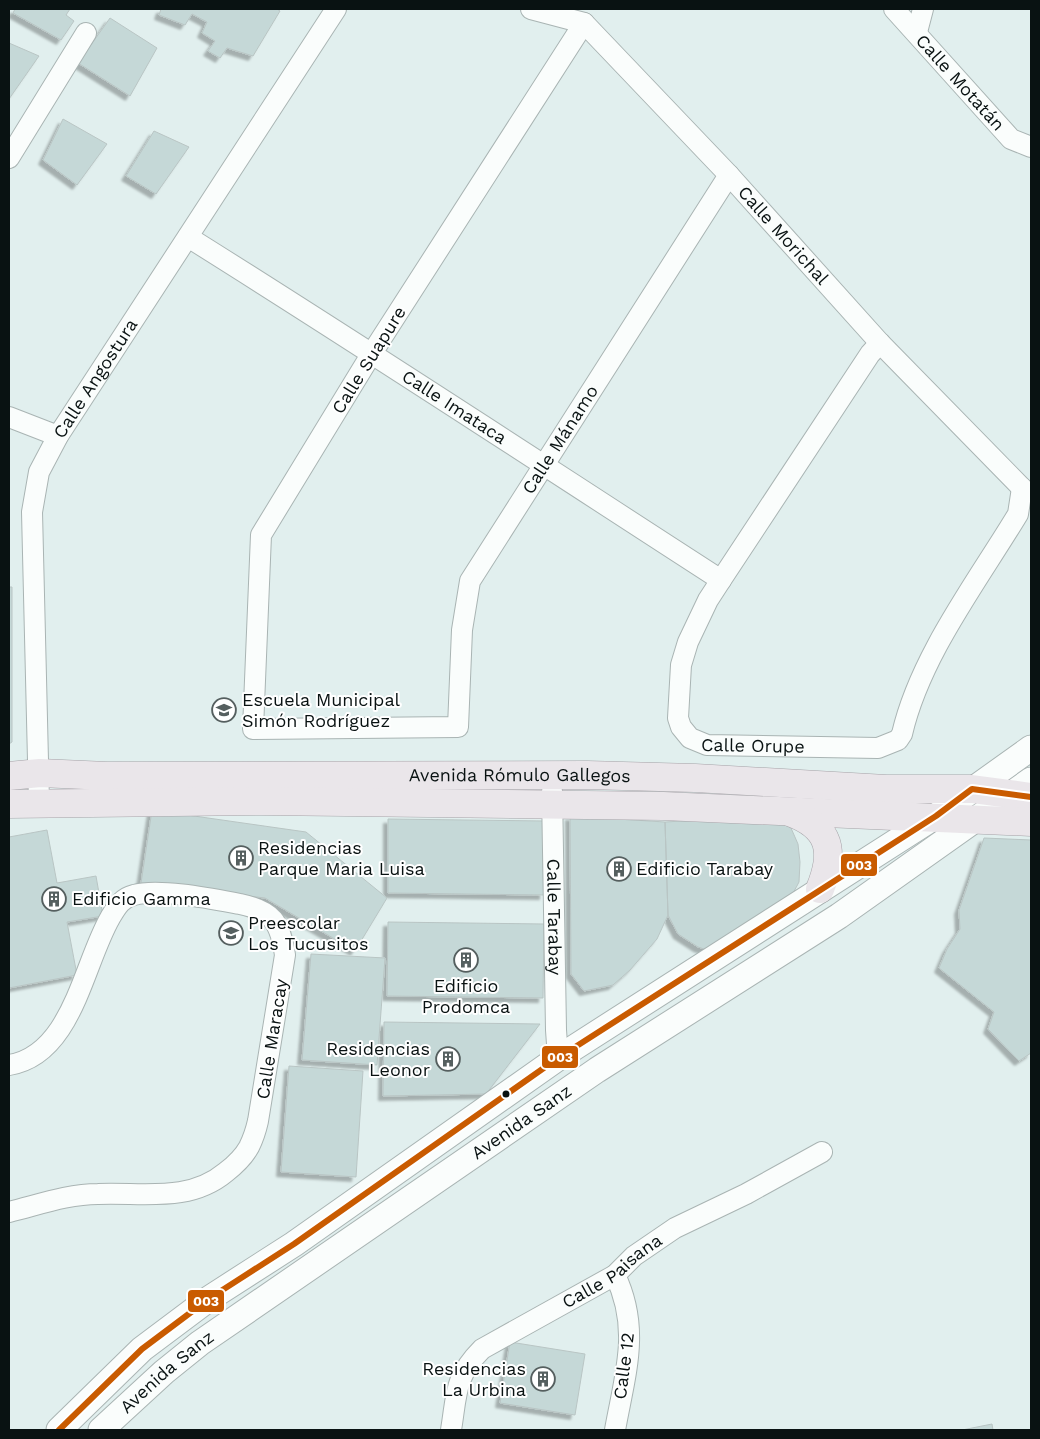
<svg xmlns="http://www.w3.org/2000/svg" width="1040" height="1439" viewBox="0 0 1040 1439" font-family="'Work Sans',sans-serif">
  <style>
    .building { fill: #c5d8d7; stroke: #b9c5c4; filter: url(#shadow) }
    .lines { fill: none; stroke-linecap: round; stroke-linejoin: round }
    .minor-casing { stroke: #a9b4b3; stroke-width: 22 }
    .tertiary-casing { stroke: #a9b4b3; stroke-width: 27 }
    .primary-casing { stroke: #a6a3a8; stroke-width: 29 }
    .minor { stroke: #fafdfc; stroke-width: 20 }
    .tertiary { stroke: #fafdfc; stroke-width: 25 }
    .primary { stroke: #eae6ea; stroke-width: 28 }
    .bus-1-casing { stroke: #fff; stroke-width: 10 }
    .bus-1 { stroke: #c95b00; stroke-width: 6 }
    .bus-dot { fill: #091212; stroke: #fff; stroke-width: 2 }
    .labels { text-anchor: middle; stroke-width: 4; stroke-linejoin: round; paint-order: stroke }
    .street-label { font-size: 18px; fill: #091212; stroke: #fff }
    .poi-label { font-size: 18px; fill: #091212; stroke: #fff; text-anchor: start }
    .line-badge { stroke: #fff; stroke-width: 2 }
    .badge-label { font-size: 14px; text-anchor: middle; font-weight: bold; fill: #fff }
  </style>
  <defs>
    <filter id="shadow"><feDropShadow dx="-4.5" dy="4.5" stdDeviation="1" flood-color="#0004"/></filter>
  </defs>
  <rect width="100%" height="100%" fill="#e1efee"/>
  <path class="building" d="M 15,9 L 70,9 L 66,15 L 74,21 L 61,40 L 13,13 Z
    M 161,9 L 277,9 L 280,11 L 253,56 L 227,48 L 220,58 L 208,51 L 215,41 L 202,33 L 207,22 L 192,14 L 185,25 L 159,15 Z
    M 110,18 L 157,48 L 130,96 L 78,63 Z
    M 9,43 L 39,56 L 9,99 Z
    M 63,119 L 107,144 L 77,185 L 43,160 Z
    M 154,131 L 189,147 L 156,194 L 126,176 Z
    M 9,587 L 12,587 L 12,742 L 9,744 Z
    M 152,810 L 306,832 L 387,898 L 355,951 L 265,898 L 141,883 Z
    M 570,816 L 665,822 L 668,915 L 657,939 L 630,970 L 613,985 L 584,991 L 571,974 Z
    M 749,817 L 782,821 L 791,828 L 798,844 L 800,862 L 799,882 L 790,899 L 716,945 L 704,949 L 698,947 L 678,934 L 668,915 L 665,822 Z
    M 388,819 L 545,821 L 544,895 L 388,893 Z
    M 47,830 L 57,883 L 96,876 L 103,916 L 67,922 L 77,975 L 9,988 L 9,837 Z
    M 984,838 L 1031,840 L 1031,1053 L 1019,1061 L 988,1029 L 994,1012 L 939,968 L 947,949 L 960,929 L 959,910 Z
    M 388,922 L 544,924 L 543,998 L 387,996 Z
    M 311,954 L 385,958 L 377,1065 L 302,1060 Z
    M 384,1022 L 540,1024 L 486,1094 L 383,1096 Z
    M 289,1066 L 363,1071 L 356,1177 L 281,1172 Z
    M 510,1342 L 585,1354 L 575,1415 L 500,1403 Z
    M 992,1424 L 993,1430 L 962,1430 Z"/>
  <g class="lines">
    <g class="minor-casing">
      <g id="minor">
        <path id="s1" d="M 531,9 L 584,23 L 729,175 L 880,343 L 1022,488"/>
        <path id="s2" d="M 894,9 L 1011,139 L 1031,147"/>
        <path id="s3" d="M 584,23 L 372,353 L 261,535 L 253,729 L 458,727 L 462,630 L 470,581 L 729,175"/>
        <path d="M 917,32 L 923,9"/>
        <path d="M 9,158 L 86,33"/>
        <path id="s4" d="M 188,237 C 367,349 543,465 721,580"/>
        <path id="s5" d="M 880,343 L 870,354 L 721,580 L 708,600 L 688,642 L 681,665 L 678,718 L 681,727 L 690,738 L 707,745 L 878,748 L 898,740 L 902,734 C 920,656 977,582 1018,514 L 1022,488"/>
        <path d="M 9,417 L 58,436"/>
        <path id="s6" d="M 552,791 L 556,1030 L 558,1058"/>
        <path id="s7" d="M 39,802 L 32,512 L 39,472 L 58,436 L 336,9"/>
        <path d="M 9,1065 C 72,1055 83,965 110,918 C 116,908 121,898 134,895 C 159,888 213,899 240,904 C 273,911 280,922 285,955 L 258,1121 C 256,1130 253,1139 249,1147 C 244,1156 235,1165 226,1172 C 189,1203 143,1192 98,1194 C 68,1194 38,1205 9,1212"/>
        <path d="M 615,1275 C 641,1329 625,1374 615,1430"/>
        <path id="s8" d="M 451,1430 C 457,1394 454,1377 482,1349 L 615,1275 L 634,1256 L 675,1228 L 746,1194 L 822,1152"/>
      </g>
    </g>
    <g class="tertiary-casing">
      <g id="tertiary">
        <path d="M 59,1430 L 142,1349 L 210,1298 L 294,1244 L 558,1058 L 936,816 L 1031,748"/>
        <path id="s9" d="M 101,1430 L 164,1372 L 200,1343 L 597,1070 L 839,916 L 1031,780"/>
      </g>
    </g>
    <g class="primary-casing">
      <g id="primary">
        <path id="s10" d="M 9,776 L 40,773 L 107,776 L 587,775 L 695,778 L 886,789 L 972,789 L 1031,797"/>
        <path d="M 9,804 L 262,801 L 663,806 L 1031,822"/>
        <path d="M 792,813 C 831,828 835,852 820,889"/>
      </g>
    </g>
    <use href="#minor" class="minor"/>
    <use href="#tertiary" class="tertiary"/>
    <use href="#primary" class="primary"/>
    <g class="bus-1-casing">
      <path id="bus-1" d="M 59,1430 L 142,1349 L 210,1298 L 294,1244 L 558,1058 L 936,816 L 972,789 L 1031,797"/>
    </g>
    <use href="#bus-1" class="bus-1"/>
  </g>
  <defs>
    <g id="school-ring" transform="scale(1.25)"><circle r="9.5" fill="#fff" stroke="#555f5f" stroke-width="1.5"/><path d="M0-5L7-2L0 1L-7-2ZM-4 1L0 2.5L4 1V4Q0 6-4 4Z" fill="#555f5f"/></g>
    <g id="building-ring" transform="scale(1.25)"><circle r="9.5" fill="#fff" stroke="#555f5f" stroke-width="1.5"/><path d="M-4-6H4V6H1V3H-1V6H-4ZM-2.5-4.3h1.7v1.8h-1.7ZM.8-4.3h1.7v1.8H.8ZM-2.5-1h1.7V.8h-1.7ZM.8-1h1.7V.8H.8Z" fill="#555f5f"/></g>
  </defs>
  <g fill-rule="evenodd">
    <use href="#school-ring" x="224" y="710"/>
    <use href="#building-ring" x="241" y="858"/>
    <use href="#building-ring" x="619" y="869"/>
    <use href="#building-ring" x="54" y="899"/>
    <use href="#school-ring" x="231" y="933"/>
    <use href="#building-ring" x="466" y="960"/>
    <use href="#building-ring" x="448" y="1059"/>
    <use href="#building-ring" x="543" y="1379"/>
  </g>
  <circle class="bus-dot" cx="506" cy="1094" r="4.5"/>
  <g class="labels">
    <g class="street-label">
      <text dy="6" stroke="none"><textPath href="#s2" startOffset="99">Calle Motatán</textPath></text>
      <text dy="6" stroke="none"><textPath href="#s1" startOffset="346">Calle Morichal</textPath></text>
      <text transform="translate(369 360) rotate(-58)" y="6">Calle Suapure</text>
      <text dy="6" stroke="none"><textPath href="#s7" startOffset="440">Calle Angostura</textPath></text>
      <text dy="6" stroke="none"><textPath href="#s4" startOffset="316">Calle Imataca</textPath></text>
      <text dy="6" stroke="none"><textPath href="#s3" startOffset="1319">Calle Mánamo</textPath></text>
      <text dy="6" stroke="none"><textPath href="#s5" startOffset="521">Calle Orupe</textPath></text>
      <text dy="6" stroke="none"><textPath href="#s10" startOffset="511">Avenida Rómulo Gallegos</textPath></text>
      <text dy="6" stroke="none"><textPath href="#s6" startOffset="126">Calle Tarabay</textPath></text>
      <text transform="translate(272 1039) rotate(-81)" y="6">Calle Maracay</text>
      <text dy="6" stroke="none"><textPath href="#s9" startOffset="522">Avenida Sanz</textPath></text>
      <text dy="6" stroke="none"><textPath href="#s8" startOffset="241">Calle Paisana</textPath></text>
      <text transform="translate(624 1366) rotate(-83)" y="6">Calle 12</text>
      <text dy="6" stroke="none"><textPath href="#s9" startOffset="88">Avenida Sanz</textPath></text>
    </g>
    <g class="poi-label">
      <text x="242" y="706">Escuela Municipal<tspan x="242" dy="21">Simón Rodríguez</tspan></text>
      <text x="258" y="854">Residencias<tspan x="258" dy="21">Parque Maria Luisa</tspan></text>
      <text x="636" y="875">Edificio Tarabay</text>
      <text x="72" y="905">Edificio Gamma</text>
      <text x="248" y="929">Preescolar<tspan x="248" dy="21">Los Tucusitos</tspan></text>
      <text x="466" y="992" text-anchor="middle">Edificio<tspan x="466" dy="21">Prodomca</tspan></text>
      <text x="430" y="1055" text-anchor="end">Residencias<tspan x="430" dy="21">Leonor</tspan></text>
      <text x="526" y="1375" text-anchor="end">Residencias<tspan x="526" dy="21">La Urbina</tspan></text>
    </g>
  </g>
  <g class="line-badge">
    <rect x="840" y="853" width="38" height="24" rx="5" fill="#c95b00"/>
    <rect x="541" y="1045" width="38" height="24" rx="5" fill="#c95b00"/>
    <rect x="187" y="1289" width="38" height="24" rx="5" fill="#c95b00"/>
  </g>
  <g class="badge-label">
    <text x="859" y="870">003</text>
    <text x="560" y="1062">003</text>
    <text x="206" y="1306">003</text>
  </g>
  <rect width="1040" height="1439" fill="none" stroke="#091212" stroke-width="20"/>
</svg>
